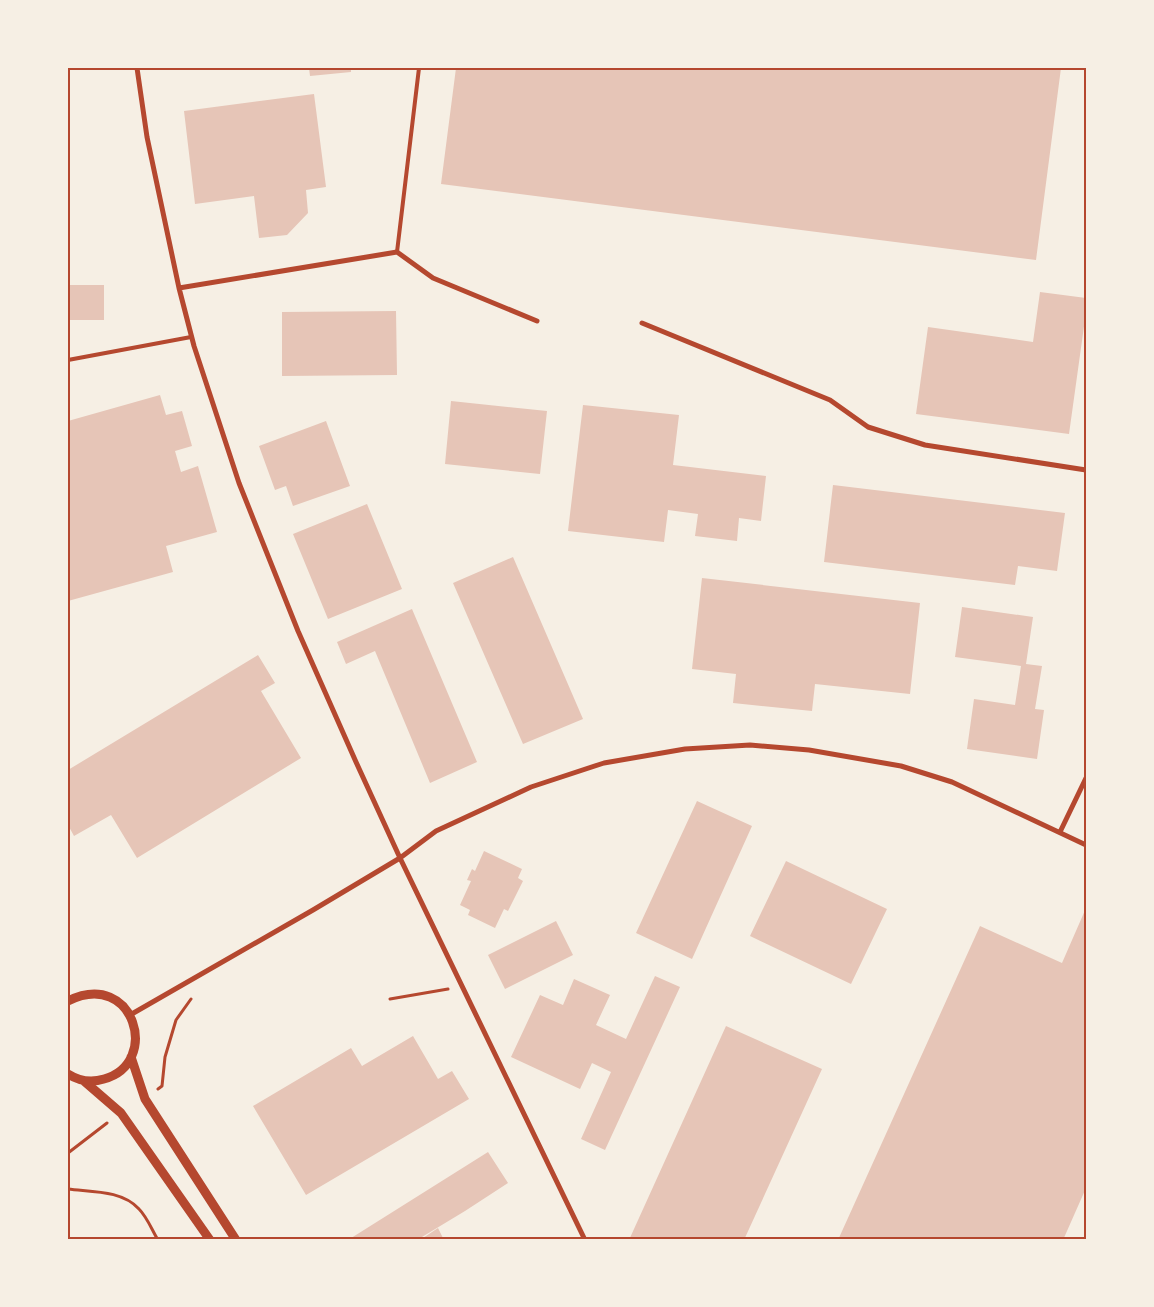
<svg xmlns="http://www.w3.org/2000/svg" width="1154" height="1307" viewBox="0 0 1154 1307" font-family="'Archivo Narrow',sans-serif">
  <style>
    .building { fill: #e6c5b7 }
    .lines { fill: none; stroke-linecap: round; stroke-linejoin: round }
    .path { stroke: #b5482f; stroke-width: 3 }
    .service { stroke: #b5482f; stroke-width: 4 }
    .minor { stroke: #b5482f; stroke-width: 5 }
    .tertiary { stroke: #b5482f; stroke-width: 9 }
    .neatline { fill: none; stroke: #b5482f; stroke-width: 2 }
  </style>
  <rect width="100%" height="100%" fill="#f6efe4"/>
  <path class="building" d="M 309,68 L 351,68 L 351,72 L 310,76 Z
    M 456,68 L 1061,68 L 1036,260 L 441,184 Z
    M 314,94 L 326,187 L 306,190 L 308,213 L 287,235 L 259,238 L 254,196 L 195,204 L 184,111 Z
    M 68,285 L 104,285 L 104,320 L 68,320 Z
    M 1040,292 L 1086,298 L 1086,312 L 1069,434 L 916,414 L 928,327 L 1033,342 Z
    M 396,311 L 397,375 L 282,376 L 282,312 Z
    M 160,395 L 166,415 L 182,411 L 192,446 L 175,451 L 181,472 L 198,466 L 217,532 L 166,546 L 173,572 L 68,601 L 68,421 Z
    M 451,401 L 547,411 L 540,474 L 445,464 Z
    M 583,405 L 679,415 L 673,465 L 766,476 L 761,521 L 739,518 L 737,541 L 695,536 L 698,514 L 668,510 L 664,542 L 568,531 Z
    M 326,421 L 350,486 L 293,506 L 286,486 L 275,490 L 259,446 Z
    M 833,485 L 1065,513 L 1057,571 L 1018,566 L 1015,585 L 824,562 Z
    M 367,504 L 402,589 L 328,619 L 293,534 Z
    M 513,557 L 583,719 L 523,744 L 453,583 Z
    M 702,578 L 920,603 L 910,694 L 815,684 L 812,711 L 733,703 L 736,674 L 692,669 Z
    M 962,607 L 1033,617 L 1026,664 L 1042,666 L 1035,709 L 1044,710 L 1037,759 L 967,749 L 974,699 L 1015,705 L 1021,666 L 955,657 Z
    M 412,609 L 477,762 L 430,783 L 375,651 L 346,664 L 337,642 Z
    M 258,655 L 275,683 L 261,691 L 301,758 L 137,858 L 111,815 L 74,836 L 68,825 L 68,770 Z
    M 697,801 L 752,826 L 692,959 L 636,933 Z
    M 484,851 L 522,869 L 518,878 L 523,881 L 508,911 L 504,909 L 495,928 L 468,915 L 470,910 L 460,905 L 471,881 L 467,880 L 472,869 L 475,871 Z
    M 786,861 L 887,909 L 851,984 L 750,936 Z
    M 1086,908 L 1086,1188 L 1063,1240 L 838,1240 L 980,926 L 1062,963 Z
    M 556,921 L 573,955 L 505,989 L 488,955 Z
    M 655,976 L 680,987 L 605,1150 L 581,1139 L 611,1072 L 592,1063 L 580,1089 L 511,1057 L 540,995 L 563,1005 L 574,979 L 610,995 L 596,1025 L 626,1039 Z
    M 726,1026 L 822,1069 L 744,1240 L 629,1240 Z
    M 413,1036 L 438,1079 L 452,1071 L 469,1099 L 306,1195 L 253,1106 L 351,1048 L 362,1066 Z
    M 488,1152 L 508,1183 L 465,1211 L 417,1240 L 348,1240 Z
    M 438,1228 L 444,1240 L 420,1240 Z"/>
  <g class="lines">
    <path class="path" d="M 390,999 L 448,989
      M 158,1089 L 162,1086 L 165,1057 L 176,1020 L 191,999
      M 68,1153 L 107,1123
      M 68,1189 C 91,1192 122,1190 139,1209 C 147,1217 152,1230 158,1240"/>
    <path class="service" d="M 397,252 L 419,68
      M 68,360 L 191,337"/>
    <path class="minor" d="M 137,68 L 147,137 L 179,288 L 194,346 L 239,483 L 298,631 L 356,762 L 400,858 L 585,1240
      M 179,288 L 397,252 L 433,278 L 537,321
      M 642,323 L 830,400 L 868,427 L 925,445 L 1086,470
      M 1060,832 L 1086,778
      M 130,1015 L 313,910 L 400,858 L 436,831 L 531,787 L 604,763 L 685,749 L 750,745 L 809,750 L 901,766 L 952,782 L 1086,845"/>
    <path class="tertiary" d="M 68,1001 C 135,968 161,1064 104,1079 C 91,1083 79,1081 68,1074
      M 131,1057 L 145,1099 L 236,1240
      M 84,1081 L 121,1113 L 210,1240"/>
  </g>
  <rect width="1154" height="1307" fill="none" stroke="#f6efe4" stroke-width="138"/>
  <rect x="69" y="69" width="1016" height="1169" class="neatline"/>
</svg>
